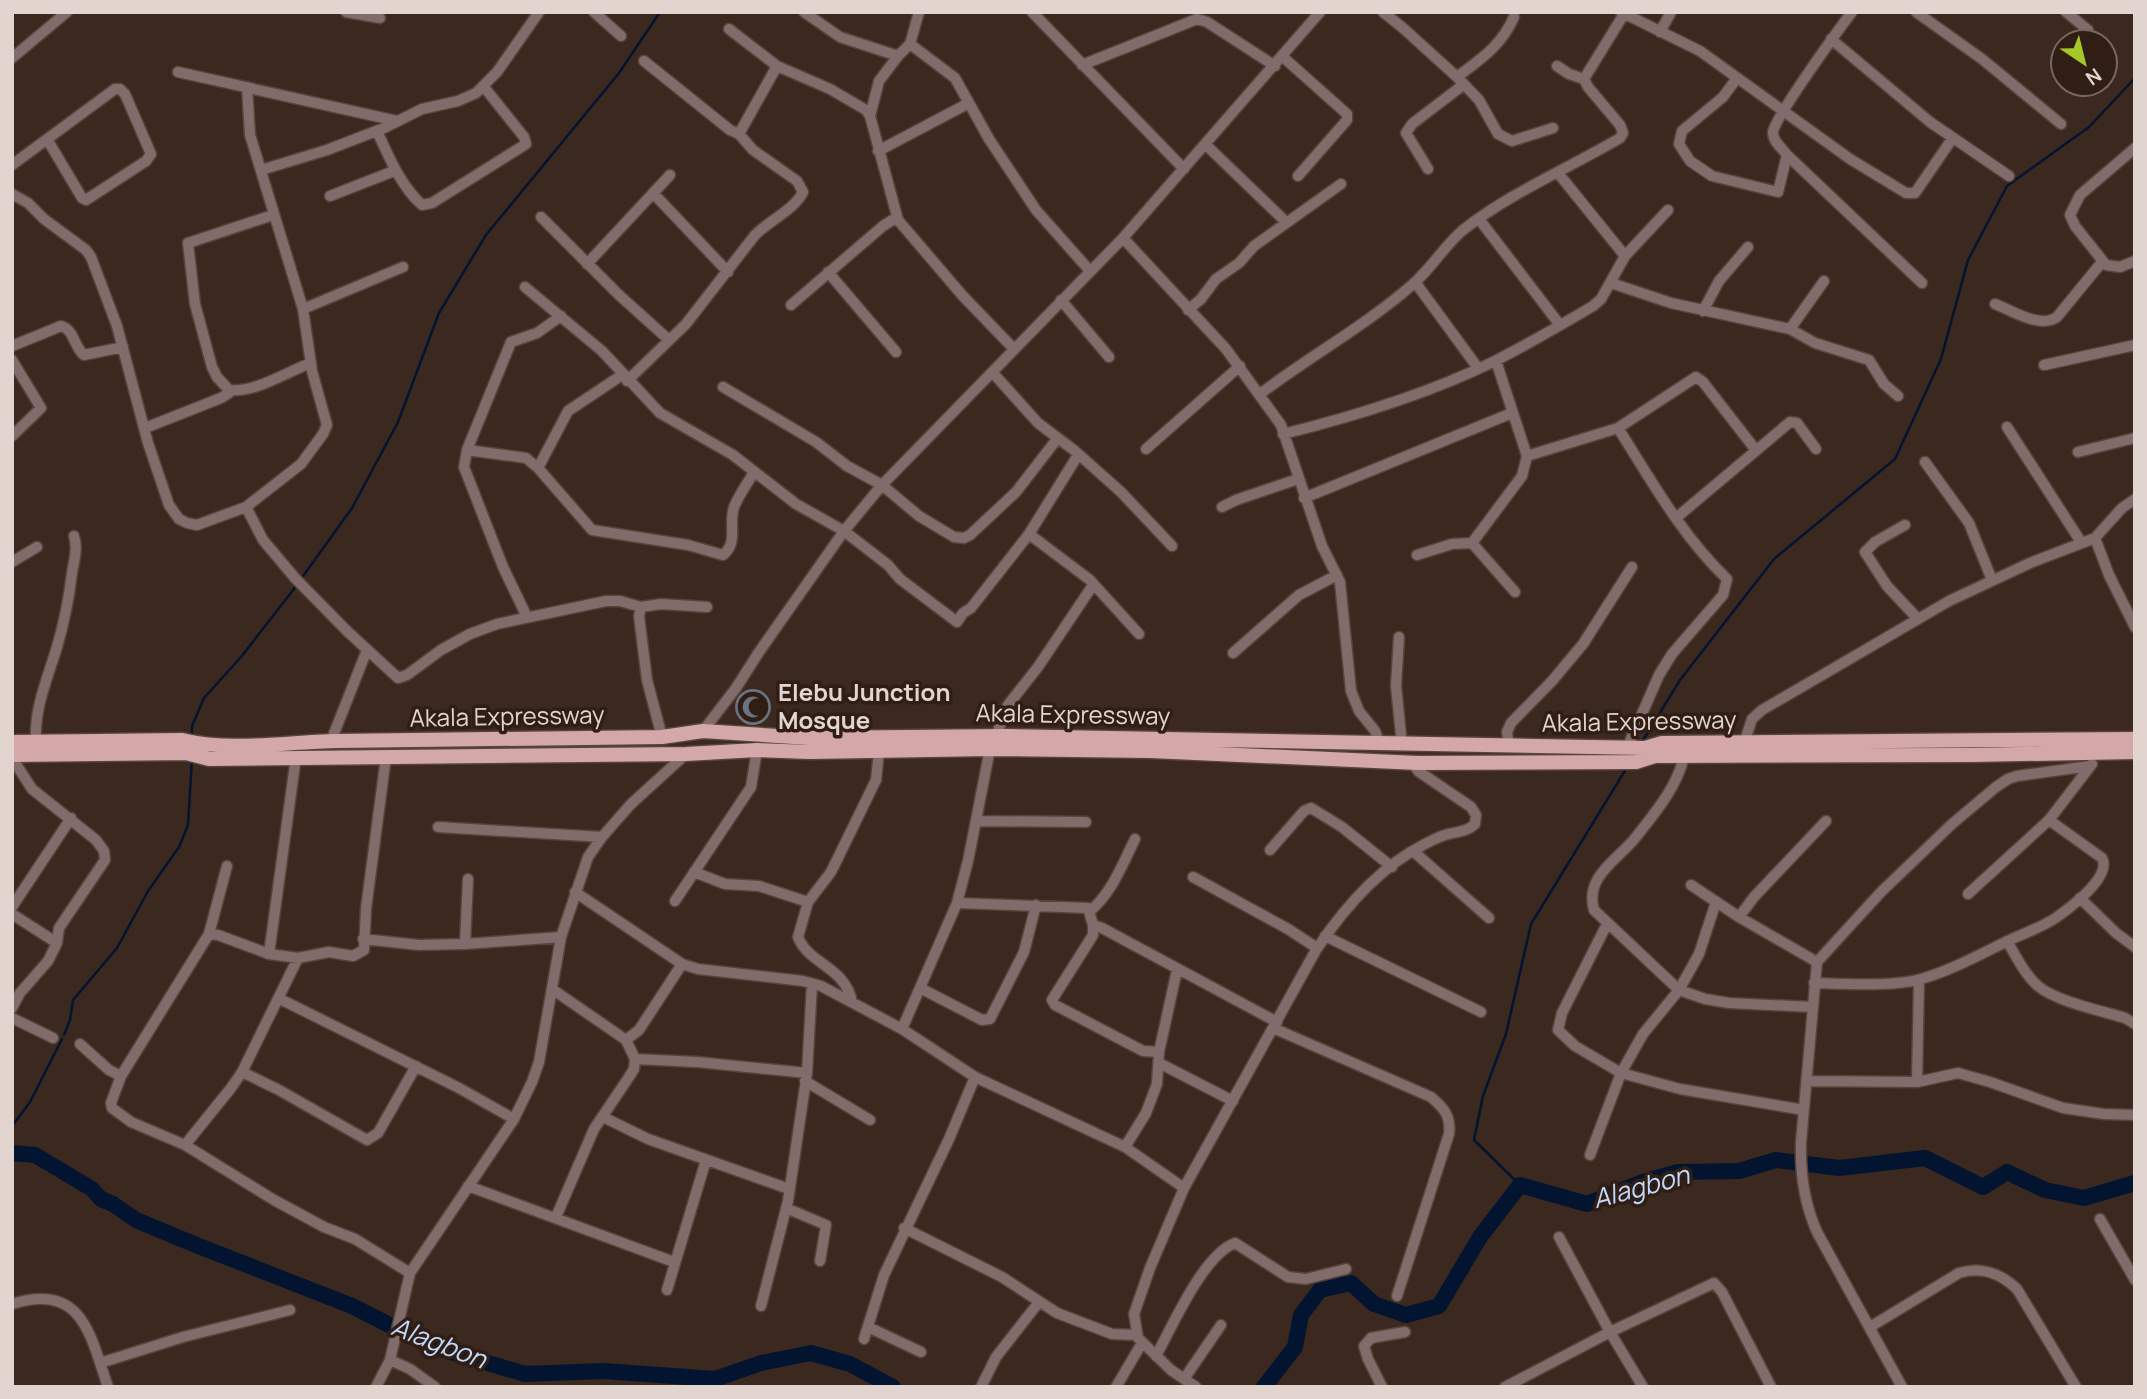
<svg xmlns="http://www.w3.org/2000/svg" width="2147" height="1399" viewBox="0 0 2147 1399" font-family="Manrope,sans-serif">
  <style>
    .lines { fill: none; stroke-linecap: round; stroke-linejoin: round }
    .stream { stroke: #031430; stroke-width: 2.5 }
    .river { stroke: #031430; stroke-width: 16 }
    .minor-casing { stroke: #56443b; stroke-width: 13 }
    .major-casing { stroke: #56443b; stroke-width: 17 }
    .minor { stroke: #816b6b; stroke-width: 10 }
    .major { stroke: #d4a8a9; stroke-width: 14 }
    .labels { text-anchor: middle; stroke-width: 7; stroke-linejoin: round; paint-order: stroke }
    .poi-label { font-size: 24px; font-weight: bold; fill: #e2d5d0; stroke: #301e15; text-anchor: start }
    .street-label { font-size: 24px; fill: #e2d5d0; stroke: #301e15 }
    .water-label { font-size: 26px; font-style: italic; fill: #c1d9fc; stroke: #301e15 }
  </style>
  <rect width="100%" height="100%" fill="#3b281f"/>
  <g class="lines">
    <path class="stream" d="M 301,579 L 352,508 L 398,422 L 439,313 L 486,235 L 619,73 L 660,12
      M 192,738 L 192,726 L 204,698 L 241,657 L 297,585
      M 1642,742 L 1680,680 L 1774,559 L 1895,459 L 1941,359 L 1968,260 L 2007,186 L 2089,127 L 2135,78
      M 64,1035 L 70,1020 L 73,1000 L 117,948 L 148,891 L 179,847 L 188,825 L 192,759
      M 12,1126 L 30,1102 L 62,1039
      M 1520,1185 L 1474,1140 L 1483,1096 L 1506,1034 L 1531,924 L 1626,769"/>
    <path class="river" d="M 12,1153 L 35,1155 L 92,1189 L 101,1199 L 113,1204 L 136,1220 L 196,1245 L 352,1306 L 431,1346 L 525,1374 L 603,1371 L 715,1379 L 761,1363 L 811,1353 L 850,1364 L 893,1387
      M 1264,1387 L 1295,1347 L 1301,1315 L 1320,1290 L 1351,1283 L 1374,1304 L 1406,1315 L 1439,1306 L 1480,1237 L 1520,1185 L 1587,1204 L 1643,1182 L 1678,1172 L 1739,1171 L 1776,1160 L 1839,1168 L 1925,1158 L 1983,1187 L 2007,1172 L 2045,1190 L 2084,1198 L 2135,1183"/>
    <g class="minor-casing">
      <path id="minor" d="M 346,12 L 380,18
        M 594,12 L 621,36
        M 804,12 L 840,37 L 898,56 L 910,44 L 955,78 L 989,139 L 1036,210 L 1090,271
        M 1032,12 L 1184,169
        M 1383,12 L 1403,28 L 1457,77 L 1479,100 L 1498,134 L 1512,141 L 1553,128
        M 1621,12 L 1700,51 L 1850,159 L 1906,193 L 1915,193 L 1952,139
        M 1852,12 C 1839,29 1775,117 1773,132 C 1772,141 1783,149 1787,155 L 1922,283
        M 1916,12 L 1982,59 L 2061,124
        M 2066,12 L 2088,30
        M 729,29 L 777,66 L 830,89 L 866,110 L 870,116
        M 1660,32 L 1671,12
        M 1831,39 L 1930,122 L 2009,176
        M 910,44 L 919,12
        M 898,56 L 879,81 L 870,116 L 898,220 L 962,295 L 1013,348
        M 1283,57 L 1347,114 L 1347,120 L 1298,176
        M 12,58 L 67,12
        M 1082,65 L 1197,19 L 1207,22 L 1275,66
        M 178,72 L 397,121
        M 1457,77 C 1482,58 1501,46 1514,17
        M 1737,78 L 1723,97 L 1682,131 L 1679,144 L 1690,161 L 1712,176 L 1778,192 L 1787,155
        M 1584,79 L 1624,14
        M 377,131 C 389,157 400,185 422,205 L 432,203 L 526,144 L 524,137 L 484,87
        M 739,134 L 777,66
        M 1206,145 L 1286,222
        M 2135,148 L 2080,195 L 2070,215 L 2075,226 L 2106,265 L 2120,267 L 2135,261
        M 878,151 L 969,103
        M 12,165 L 16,162 L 115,89 L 120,89 L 125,94 L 151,154 L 146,161 L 86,200 L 82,198 L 47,139
        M 1428,169 L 1406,133 L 1412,124 L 1463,85
        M 261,170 L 327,150 L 384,128 L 422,109 L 458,101 L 476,93 L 497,72 L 539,12
        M 1558,173 L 1625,256
        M 653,193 L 728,272
        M 12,194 L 28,203 L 44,219 L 86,250 L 91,257 L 117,326 L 148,443 L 169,505 L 179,519 L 187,523 L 197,525 L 246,507 L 301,464 L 323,434 L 327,425 L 312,371 L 303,309 L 250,135 L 247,87
        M 330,196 L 394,171
        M 273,215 L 188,243 L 195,304 L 212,367 L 217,377 L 229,390 C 256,393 286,372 311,363
        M 541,217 L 619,295 L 669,340
        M 1479,219 L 1560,325
        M 1123,238 L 1226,349 L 1281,425 L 1322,546 L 1340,582 L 1351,691 L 1359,711 L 1375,731 L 1380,745
        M 587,264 L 670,175
        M 828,272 L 896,352
        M 1415,282 L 1478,368
        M 1611,283 L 1671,303 L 1790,329 L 1824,281
        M 525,287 L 602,351 L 660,413 L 733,455 L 796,504 L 844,531 L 888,565 L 900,579 L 957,622 L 963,613 L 971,608 L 1029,534 L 1078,455
        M 1061,300 L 1109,357
        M 1995,304 C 2013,311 2040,329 2057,317 L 2102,262
        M 791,305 L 883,226 L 897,217
        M 303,309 L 403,267
        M 1188,310 L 1201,299 L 1216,279 L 1239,263 L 1254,246 L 1341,184
        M 1703,311 L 1719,281 L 1748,247
        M 1790,329 L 1815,343 L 1869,360 L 1884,384 L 1898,396
        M 12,346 L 61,326 C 74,329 74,347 84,355 L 123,347
        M 12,360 L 41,408 L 12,436
        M 1496,361 L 1527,456 L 1522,476 L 1472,543 L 1515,592
        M 2044,365 L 2135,345
        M 993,373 L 1038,423 L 1075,451 L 1121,492 L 1172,546
        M 627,381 L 686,324 L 755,235 C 770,220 794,210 803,192 L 797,181 L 753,150 L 739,134 L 730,130 L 644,61
        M 723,387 L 816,442 L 847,466 L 882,485 L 919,516 L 954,537 L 964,538 L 970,535 L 1016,492 L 1057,439
        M 1260,394 C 1310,356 1365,326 1412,285 C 1431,269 1444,246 1463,230 C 1510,193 1569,168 1620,138 L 1623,133 L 1620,125 L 1588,87 L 1584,79 L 1569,74 L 1557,66
        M 2007,427 L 2081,542
        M 145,428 L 221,398 L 229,393 L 229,390
        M 1618,428 C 1651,480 1682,536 1727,579 L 1723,595 L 1672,654 L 1659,675 L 1627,748
        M 1283,434 C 1356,416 1428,394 1495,361 C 1528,344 1561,325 1593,306 L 1601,299 L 1625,256 L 1668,210
        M 1146,449 L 1240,366
        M 467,450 L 526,458 L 538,468 L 592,530 L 688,545 L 723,555 C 739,542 728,524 734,507 C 739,495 747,484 754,472
        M 2078,452 L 2135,438
        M 1527,456 L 1618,428 L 1696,377 L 1703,382 L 1755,449
        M 1925,462 L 1969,523 L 1992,580
        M 538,468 L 568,411 L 622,375
        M 1304,498 L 1512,413
        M 246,507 L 263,540 L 295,578 L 347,631 L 398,678 L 407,675 L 441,650 L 470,634 L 497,624 L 606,601 L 620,601 L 641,607 L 661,604 L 707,607
        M 1222,507 L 1236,500 L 1298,479
        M 1676,518 L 1790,422 L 1797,423 L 1816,449
        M 1905,525 L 1875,542 L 1865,552 L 1887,586 L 1918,619
        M 1029,534 L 1090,580 L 1139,634
        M 2095,538 L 2109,575 L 2135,627
        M 1417,555 L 1452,544 L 1472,543
        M 12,562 L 37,547
        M 641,607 L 639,616 L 647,680 L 662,737
        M 527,617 L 503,567 L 464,467 L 467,450 L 511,342 L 537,333 L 561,316
        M 1399,637 L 1396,686 L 1402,745
        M 1233,653 L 1299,595 L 1337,575
        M 703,731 L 736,688 L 759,652 L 844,531 L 882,485 L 1123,238 L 1320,12
        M 996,736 L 1008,705 L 1038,667 L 1093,585
        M 331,741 L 367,650
        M 36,742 C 34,708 47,680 57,647 C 64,623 69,598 72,573 C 74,561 78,548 74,536
        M 1744,743 L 1752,719 L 1762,710 L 1949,601 L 2030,563 L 2095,538 L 2122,508 L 2135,499
        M 1509,747 L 1507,732 L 1511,723 L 1552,681 L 1583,644 L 1632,567
        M 1684,756 C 1678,786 1654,814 1636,837 C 1619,859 1584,876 1594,910 L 1679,990 L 1705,999 L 1729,1003 L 1812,1007
        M 12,758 L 32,789 L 96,840 L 104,851 L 105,860 L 59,928 L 57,943 L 48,961 L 20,993 L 12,1008
        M 976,821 L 1086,822
        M 438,827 L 602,837
        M 1270,850 L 1304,811 L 1311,808 L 1342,827 L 1392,867
        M 1413,851 L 1489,918
        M 227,866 L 209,934 L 121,1076 L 111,1103 L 112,1108 L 131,1122 L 185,1145 L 274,1200 L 324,1227 L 355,1239 L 410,1273
        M 694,872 L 725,884 L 759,886 L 808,902
        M 1193,877 L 1288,929 L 1317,948
        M 468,879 L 465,944 L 561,937
        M 1691,885 L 1739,917 L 1817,962
        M 575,892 L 682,964 L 698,969 L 803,981 L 821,986 L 902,1029 L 975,1077 L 1125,1147 L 1184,1188
        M 1968,894 L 2049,820 L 2092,764
        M 2080,898 L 2116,933 L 2135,947
        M 675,901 L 751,787 L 757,750
        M 957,903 L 1088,908 L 1093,925 L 1093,935 L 1052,1000 L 1055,1005 L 1143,1051 L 1159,1052
        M 12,907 L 71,818
        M 1089,912 C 1112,893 1122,865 1135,839
        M 12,914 L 57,943
        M 1739,917 L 1754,897 L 1826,821
        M 1607,924 L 1562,1013 L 1558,1030 L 1575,1046 L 1621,1073 L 1680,1089 L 1804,1110
        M 1093,925 L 1102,928 L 1277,1022
        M 209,934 L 218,935 L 269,954 L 298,958 L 329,952 L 353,956 L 364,950 L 366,909 L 386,757
        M 1325,936 L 1481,1012
        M 363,939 L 419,945 L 465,944
        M 2007,941 C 2016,956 2025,975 2038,986 C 2055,1001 2102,1011 2125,1018 L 2135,1024
        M 269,954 L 296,757
        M 1814,983 C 1843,984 1894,987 1921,979 C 1953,970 1984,952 2014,938 C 2028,932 2044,926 2057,917 C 2071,907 2112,877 2102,858 L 2049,820
        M 920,988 L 982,1020 L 990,1019 L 1024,952 L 1036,905
        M 552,989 L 626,1040 L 635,1059 L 634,1069 L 629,1077 L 594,1129 L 556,1217
        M 280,999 L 459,1088 L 514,1119
        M 852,1002 C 845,966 809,965 798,937 L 808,902 L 831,872 L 876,780 L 879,752
        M 12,1018 L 53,1038
        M 1273,1028 L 1431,1097 C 1444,1108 1451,1116 1449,1134 L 1397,1296
        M 902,1029 L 957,903 L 968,861 L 990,749
        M 626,1040 L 639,1030 L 682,964
        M 80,1044 L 109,1070 L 121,1076
        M 635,1059 L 697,1062 L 807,1073
        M 1159,1063 L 1233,1101
        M 242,1072 L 279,1090 L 367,1140 L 378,1133 L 416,1066
        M 805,1081 L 870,1120
        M 1807,1081 L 1917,1082 L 1958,1073 L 1990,1082 L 2063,1108 L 2104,1114 L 2135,1115
        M 1917,1082 L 1919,980
        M 603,1117 L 648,1139 L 789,1189
        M 185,1145 L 231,1088 L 242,1072 L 298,958
        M 1125,1147 L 1146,1113 L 1157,1084 L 1159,1052 L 1177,970
        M 1590,1155 L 1621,1073 L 1643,1034 L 1679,990 L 1699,954 L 1716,902
        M 468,1186 L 674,1262
        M 786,1208 L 826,1225 L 820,1261
        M 2100,1219 L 2135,1280
        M 904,1228 L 1002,1277 L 1057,1313 L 1112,1334 L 1137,1335
        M 1559,1237 L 1610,1332 L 1643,1387
        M 667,1290 L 706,1160
        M 12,1304 C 82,1282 90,1334 108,1387
        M 761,1306 L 788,1201 L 807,1073 L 812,984
        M 868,1327 L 921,1352
        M 1870,1327 L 1959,1273 C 1982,1266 2000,1273 2017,1289 L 2076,1387
        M 864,1339 L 884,1275 L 949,1139 L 975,1077
        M 1156,1356 C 1172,1327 1203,1255 1235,1243 L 1288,1277 L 1306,1279 L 1346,1269
        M 390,1360 L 410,1369 L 435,1387
        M 100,1363 L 183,1337 L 290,1310
        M 1184,1379 L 1221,1325
        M 376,1387 L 390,1360 L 410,1273 L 514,1119 L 532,1082 L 539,1062 L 561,937 L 588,857 L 602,837 L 631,804 L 686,754
        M 981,1387 L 996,1357 L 1039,1302
        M 1116,1387 L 1142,1343
        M 1196,1387 L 1171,1370 L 1138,1338 L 1134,1314 L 1150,1268 L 1184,1188 L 1316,950 C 1344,908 1379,867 1425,844 C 1431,841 1438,837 1445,835 C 1456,831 1466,833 1475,824 L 1476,815 L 1471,807 L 1418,771 L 1416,768 L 1418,763
        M 1382,1387 L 1368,1359 L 1364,1346 L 1371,1338 L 1405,1332
        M 1505,1387 L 1610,1332 L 1714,1283 L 1722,1292 L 1771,1387
        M 1902,1387 L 1817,1232 C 1804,1203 1800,1174 1801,1142 L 1817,962 L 1881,892 L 1952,824 L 1996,787 L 2008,779 L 2017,776 L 2090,766"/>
    </g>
    <g class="major-casing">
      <path id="major" d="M 12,742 L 182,740 C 232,752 285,742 336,741 C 445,740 554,739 662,737 L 703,731 L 809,738 L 1007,736 L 1645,748 L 1662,743 L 2135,739
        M 12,755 L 186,753 L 209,759 L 686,754 L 757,750 L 810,752 L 990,749 L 1151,751 L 1418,763 L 1636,762 L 1655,756 L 1972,755 L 2135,752"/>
    </g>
    <use href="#minor" class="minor"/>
    <use href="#major" class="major"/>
  </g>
  <defs>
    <g id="mosque-ring" transform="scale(1.75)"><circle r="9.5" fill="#301e15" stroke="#6b7280" stroke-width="1.5"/><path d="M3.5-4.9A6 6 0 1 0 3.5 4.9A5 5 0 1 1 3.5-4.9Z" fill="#6b7280"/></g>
  </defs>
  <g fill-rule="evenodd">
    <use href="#mosque-ring" x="753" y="707"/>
  </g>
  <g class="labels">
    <g class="poi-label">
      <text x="778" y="701">Elebu Junction<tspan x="778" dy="28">Mosque</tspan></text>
    </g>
    <g class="street-label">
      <text transform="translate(1073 715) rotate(1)" y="8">Akala Expressway</text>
      <text transform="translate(507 717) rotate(-1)" y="8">Akala Expressway</text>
      <text transform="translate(1639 722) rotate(-1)" y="8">Akala Expressway</text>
    </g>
    <g class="water-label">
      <text transform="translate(1641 1187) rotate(-15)" y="9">Alagbon</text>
      <text transform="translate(439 1343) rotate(21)" y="9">Alagbon</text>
    </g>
  </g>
  <rect width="2147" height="1399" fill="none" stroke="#e2d5d0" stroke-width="28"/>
  <g transform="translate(2084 63) rotate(145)"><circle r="33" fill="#301e15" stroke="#776760" stroke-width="2"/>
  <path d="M0-5L12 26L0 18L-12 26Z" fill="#a2c928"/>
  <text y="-10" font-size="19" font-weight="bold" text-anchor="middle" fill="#e2d5d0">N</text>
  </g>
</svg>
